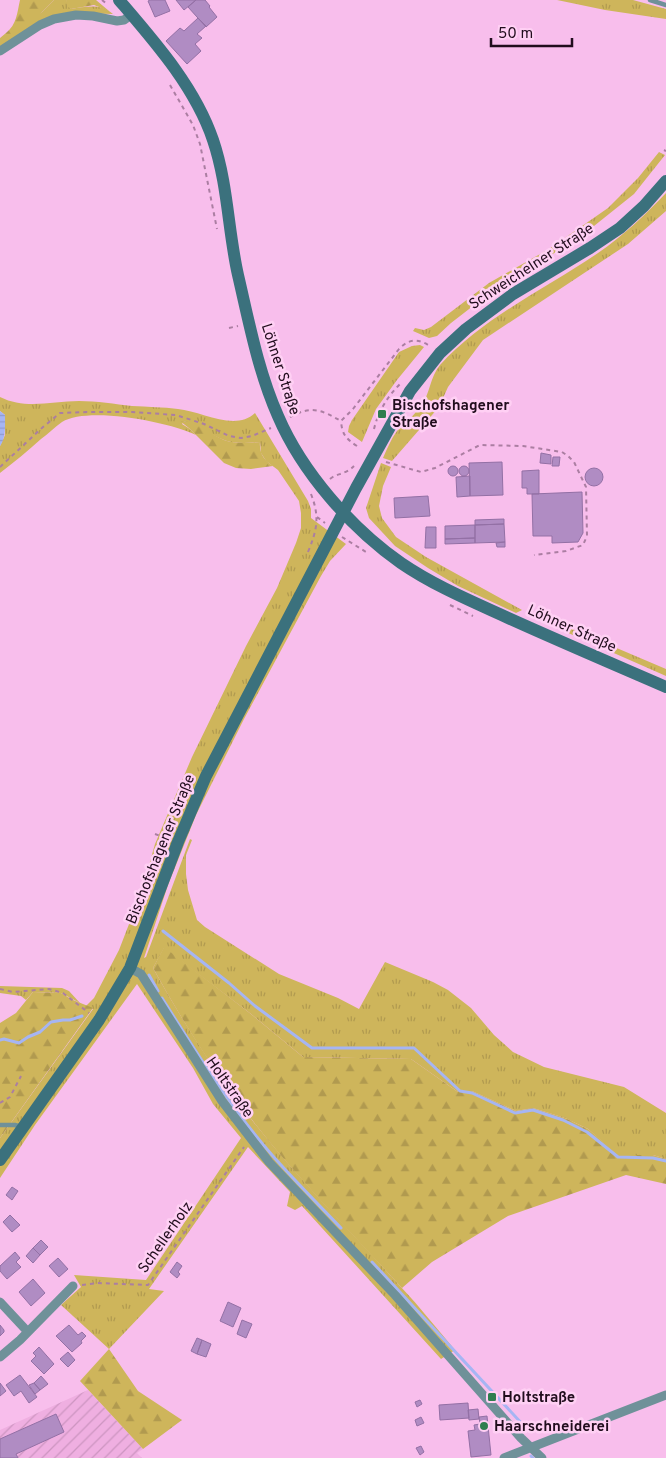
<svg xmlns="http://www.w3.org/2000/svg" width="666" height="1458" viewBox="0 0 666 1458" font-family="Overpass,sans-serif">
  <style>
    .industrial { fill: url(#industrial-furrows) }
    .grass { fill: url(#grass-tufts) }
    .forest { fill: url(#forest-firs) }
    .water { fill: url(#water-rules) }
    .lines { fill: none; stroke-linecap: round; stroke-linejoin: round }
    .stream { stroke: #a6b5f3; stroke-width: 3 }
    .building { fill: #b08cc3; stroke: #9370a5 }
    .path { stroke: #ab7ea2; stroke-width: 2; stroke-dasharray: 4 4; stroke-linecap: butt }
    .lane { stroke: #6f9199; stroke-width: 4.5 }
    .street { stroke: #6f9199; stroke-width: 9 }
    .secondary { stroke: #3b717d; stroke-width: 12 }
    .poi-dot { fill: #2f7e4f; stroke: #ffd0f4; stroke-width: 2 }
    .labels { text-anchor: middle; stroke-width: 5; stroke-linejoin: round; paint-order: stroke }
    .street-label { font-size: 15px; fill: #210d1d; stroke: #ffd0f4 }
    .poi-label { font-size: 15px; font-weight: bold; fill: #210d1d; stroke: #ffd0f4; text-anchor: start }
  </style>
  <defs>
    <pattern id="industrial-furrows" width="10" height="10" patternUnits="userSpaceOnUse" patternTransform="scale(1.25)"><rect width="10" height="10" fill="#efafe1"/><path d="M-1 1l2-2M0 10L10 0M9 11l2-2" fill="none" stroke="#cd95c1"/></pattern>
    <pattern id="grass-tufts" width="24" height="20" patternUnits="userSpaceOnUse" patternTransform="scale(1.25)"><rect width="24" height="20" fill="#ceb55b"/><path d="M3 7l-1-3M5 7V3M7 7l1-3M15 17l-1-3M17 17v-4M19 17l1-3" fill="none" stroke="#b19a4f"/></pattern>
    <pattern id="forest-firs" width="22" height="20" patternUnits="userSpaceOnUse" patternTransform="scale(1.25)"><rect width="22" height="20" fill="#ceb55b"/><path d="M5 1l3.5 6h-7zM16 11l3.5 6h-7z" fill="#b19a4f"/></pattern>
    <pattern id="water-rules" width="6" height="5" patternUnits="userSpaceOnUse" patternTransform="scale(1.25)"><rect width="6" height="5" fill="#a6b5f3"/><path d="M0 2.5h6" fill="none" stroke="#8f9ad0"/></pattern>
  </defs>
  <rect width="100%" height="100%" fill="#f8beec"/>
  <path class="industrial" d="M 88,1390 L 143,1449 L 137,1453 L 142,1458 L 0,1458 L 0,1430 Z"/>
  <path class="grass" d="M 54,0 L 66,0 L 71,9 C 86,7 100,3 113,14 L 70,13 L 58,15 L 0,54 L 0,38 L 6,33 L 6,37 L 42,12 Z
    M 557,0 L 633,0 L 666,9 L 666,19 L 605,10 Z
    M 659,152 L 665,155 L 634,194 L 579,238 L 495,289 L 451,323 L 437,336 L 429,338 L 413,331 L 415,328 L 424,330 L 431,327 L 489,283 L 549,249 L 608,208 L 638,178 Z
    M 666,193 L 666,211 L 628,244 L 483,340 L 448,387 L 439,407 L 392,461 L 383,458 C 387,449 391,439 397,431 C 405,422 414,416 421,406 C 430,394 430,377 440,365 C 485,316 544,290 598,253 C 623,236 645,215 666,193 Z
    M 420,345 L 424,347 L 397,380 L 376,409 L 362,442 L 348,432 L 349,426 L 352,420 L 399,352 L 412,346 Z
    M 0,397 C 26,410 52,401 79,401 C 97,401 115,404 132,406 C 148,407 163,407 178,409 C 201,411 235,432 255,413 L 308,501 L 311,509 L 311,518 L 346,544 L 330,561 L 321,576 L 244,719 L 196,815 L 168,885 L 144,958 L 146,957 L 190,839 L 192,840 L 186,855 L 186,874 L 188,890 L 197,920 L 205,927 L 279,974 L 338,998 L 359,1009 L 385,962 L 433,982 L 448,990 L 471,1008 L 494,1035 L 513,1052 L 544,1067 L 624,1087 L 666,1113 L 666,1159 L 653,1155 L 619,1156 L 588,1129 L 565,1118 L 533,1108 L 516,1111 L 472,1091 L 458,1092 L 411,1059 L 303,1057 L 251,1014 L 164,948 L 153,968 C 180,1017 211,1066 245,1111 C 293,1174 349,1229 401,1287 C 420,1307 437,1329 455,1350 L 441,1359 L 302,1206 L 295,1210 L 287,1206 L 290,1192 L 248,1147 L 149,1289 L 164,1291 L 109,1349 L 61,1305 L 81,1287 L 74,1275 L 146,1280 L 241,1138 L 213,1104 L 193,1068 L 137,984 L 35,1125 L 0,1178 L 0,1138 L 93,1009 L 86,1006 L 94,998 L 119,950 L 141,893 L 155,844 L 192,757 L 246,646 L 277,588 L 296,543 L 301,528 L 301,513 L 299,501 L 278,470 L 266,461 L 261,453 L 260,442 C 249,443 234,444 224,440 C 210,434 198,426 184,421 L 182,424 L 190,429 L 196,435 C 169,422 88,406 62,422 C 55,427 48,434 41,439 C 28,451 14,462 0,473 L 0,446 L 5,435 L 5,415 L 0,411 Z
    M 381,463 L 391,467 L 383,486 L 379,506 L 382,518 L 396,537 L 426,557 L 522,610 L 516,613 L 458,586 L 428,568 L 395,546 L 369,518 L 366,508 Z
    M 532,612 L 666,669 L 666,676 L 532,617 L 530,614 Z
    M 0,986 L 62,988 L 69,991 L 80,1003 L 61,993 L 33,992 L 26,1000 L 21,996 L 0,993 Z"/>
  <path class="forest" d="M 20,0 L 54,0 L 27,27 L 9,39 L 6,37 L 6,33 C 17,24 17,13 20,0 Z
    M 66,0 L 96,0 L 109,11 L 94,5 L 71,9 L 67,6 Z
    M 180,421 C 196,420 210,434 224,440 C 235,444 249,443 260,442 C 259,453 264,460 273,466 L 251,469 L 236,468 L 224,463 L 190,429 Z
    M 164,947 L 251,1014 L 303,1057 L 411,1059 L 458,1092 L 462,1089 L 472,1091 L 516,1111 L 533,1108 L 565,1118 L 588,1129 L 619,1155 L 653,1155 L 666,1159 L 666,1184 L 626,1175 L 508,1216 L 432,1262 L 402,1288 C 349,1230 293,1174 246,1112 C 211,1067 180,1017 153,968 Z
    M 33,992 L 61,993 L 73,1000 L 93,1008 L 0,1138 L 0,1023 L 16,1013 Z
    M 109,1349 L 138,1391 L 182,1420 L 143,1449 L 80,1381 Z"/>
  <path class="water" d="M 0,411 L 5,415 C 5,426 6,438 0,446 Z"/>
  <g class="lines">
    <path class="stream" d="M 163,931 L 229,983 L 255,1006 L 312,1048 L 414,1048 L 460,1091 L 472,1093 L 515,1113 L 533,1110 L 563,1120 L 587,1132 L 618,1157 L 653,1158 L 666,1161
      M 149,975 L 158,991
      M 162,998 C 196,1052 230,1107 272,1155 C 294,1180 318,1204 341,1228
      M 0,1040 L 4,1039 L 19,1043 L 28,1037 L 40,1032 L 51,1022 L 63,1020 L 70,1020 L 82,1016
      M 372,1262 L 525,1427
      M 531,1456 L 533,1458"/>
  </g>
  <path class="building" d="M 150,0 L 165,0 L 170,11 L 155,17 L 148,1 Z
    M 176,0 L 196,0 L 184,10 Z
    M 196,0 L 205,0 L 210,6 L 209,7 L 217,17 L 206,27 L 188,7 Z
    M 198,18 L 206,26 L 197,34 L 202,38 L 195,44 L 201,51 L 187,64 L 166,41 L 180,28 L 184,31 Z
    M 541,453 L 551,455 L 551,464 L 540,463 Z
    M 553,457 L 560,457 L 559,466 L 552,466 Z
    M 502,462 L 503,495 L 470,496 L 469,463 Z
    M448 471a5 5 0 1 1 10 0a5 5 0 1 1-10 0Z
    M459 471a5 5 0 1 1 10 0a5 5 0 1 1-10 0Z
    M585 477a9 9 0 1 1 18 0a9 9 0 1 1-18 0Z
    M 539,470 L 539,494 L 527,494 L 527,488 L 522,488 L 522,471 Z
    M 470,476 L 470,496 L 457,497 L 456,477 Z
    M 582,492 L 583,533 L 578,542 L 552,543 L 552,536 L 533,536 L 532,494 Z
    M 428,496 L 430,516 L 395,518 L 394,498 Z
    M 504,519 L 504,524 L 475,525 L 475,520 Z
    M 504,524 L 505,542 L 475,543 L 475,525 Z
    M 475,525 L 475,538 L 445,539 L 445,526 Z
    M 426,527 L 436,527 L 436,548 L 425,548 Z
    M 475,538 L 475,543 L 445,544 L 445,539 Z
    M 505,542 L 505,547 L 497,547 L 496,543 Z
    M 12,1187 L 18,1191 L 12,1200 L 6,1195 Z
    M 10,1215 L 20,1225 L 12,1232 L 3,1222 Z
    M 41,1240 L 48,1247 L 40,1255 L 33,1248 Z
    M 33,1248 L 40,1255 L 33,1263 L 26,1256 Z
    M 15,1252 L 20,1258 L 16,1262 L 21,1267 L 7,1279 L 0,1271 L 0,1266 Z
    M 58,1258 L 68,1269 L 59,1277 L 49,1266 Z
    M 177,1262 L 182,1266 L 178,1272 L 180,1274 L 177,1278 L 170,1272 Z
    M 33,1279 L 45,1293 L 31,1306 L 19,1292 Z
    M 228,1302 L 241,1308 L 233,1327 L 220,1321 Z
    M 242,1320 L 252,1324 L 246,1338 L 237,1334 Z
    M 0,1325 L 4,1330 L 4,1332 L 0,1336 Z
    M 69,1325 L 78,1335 L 82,1332 L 86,1336 L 81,1341 L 82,1343 L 72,1352 L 56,1336 Z
    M 197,1338 L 202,1340 L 197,1354 L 191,1351 Z
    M 202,1340 L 211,1344 L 206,1357 L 197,1354 Z
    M 39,1347 L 54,1364 L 44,1374 L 31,1361 L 36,1356 L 33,1353 Z
    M 68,1352 L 75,1360 L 68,1367 L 60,1359 Z
    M 20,1375 L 37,1397 L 29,1403 L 21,1391 L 14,1396 L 6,1385 Z
    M 41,1376 L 48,1384 L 40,1390 L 34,1383 Z
    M 0,1383 L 6,1391 L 0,1396 Z
    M 34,1383 L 40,1390 L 35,1394 L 29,1385 Z
    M 420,1400 L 422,1404 L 417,1407 L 415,1402 Z
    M 468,1403 L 469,1418 L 440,1420 L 439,1405 Z
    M 478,1409 L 479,1419 L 469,1420 L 468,1410 Z
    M 56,1414 L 64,1432 L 16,1454 L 18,1458 L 0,1458 L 0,1439 Z
    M 487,1416 L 491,1455 L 471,1457 L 468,1431 L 475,1430 L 474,1425 L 480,1424 L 479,1417 Z
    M 421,1417 L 424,1423 L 417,1426 L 415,1420 Z
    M 421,1446 L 424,1452 L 420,1455 L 416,1448 Z"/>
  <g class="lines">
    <path class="path" d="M 102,0 L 108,5
      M 170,85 L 193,125 L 200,144 L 217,229
      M 664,150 L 666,151
      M 229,328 L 238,326
      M 290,417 C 312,405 321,410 341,421
      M 374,429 C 378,412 387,397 400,384
      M 357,446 C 346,439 342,434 341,421 L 353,409 L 399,349 C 409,339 417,338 430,346
      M 386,462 L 421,472 L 435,468 L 480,445 L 523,446 L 562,452 L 568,456 L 574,462 L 586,487 L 587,536 L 583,545 L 566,551 L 534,555
      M 0,467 L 43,427 L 60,413 L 87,412 L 132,412 L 176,415 L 204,424 L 229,436 L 241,438 L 252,436 L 271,428
      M 330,479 C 337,473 345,475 354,466
      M 317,517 L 325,523
      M 342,537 L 366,552
      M 308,552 C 317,530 320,517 311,494
      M 450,605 L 473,616
      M 155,834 L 168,839
      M 0,989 L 13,992 L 49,989 L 63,993 L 89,1013
      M 0,1103 L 10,1097 L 21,1076
      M 82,1285 L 97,1283 L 148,1285 L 244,1147"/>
    <path class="lane" d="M 650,0 L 666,5
      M 0,1125 L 15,1125 L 22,1127"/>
    <path class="street" d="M 0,51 L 40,25 L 54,19 L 76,15 L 93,16 L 117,21 L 124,20 L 131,15
      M 130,968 L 141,974 L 222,1101 L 269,1162 L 395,1295 L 521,1438 L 542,1458
      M 0,1302 L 27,1331
      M 0,1357 L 20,1340 L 73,1286
      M 504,1458 L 666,1395"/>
    <path class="secondary" d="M 119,0 C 155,42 195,87 213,140 C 228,184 228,231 238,275 C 249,322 258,371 278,416 C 302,472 351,528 401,563 C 433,585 471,601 506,617 C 559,641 613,664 666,687
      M 0,1160 L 99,1020 L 130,968 L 178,842 L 206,776 L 356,488 L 410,391 L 440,353 L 466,329 L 513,294 L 590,248 L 620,228 L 644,206 L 666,181"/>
  </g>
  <g class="poi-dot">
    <rect x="377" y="409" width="10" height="10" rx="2.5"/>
    <rect x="487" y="1392" width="10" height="10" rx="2.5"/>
    <circle cx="484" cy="1426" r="5"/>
  </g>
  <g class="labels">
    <g class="street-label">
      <text transform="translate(531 266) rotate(-33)" y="5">Schweichelner Straße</text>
      <text transform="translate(281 369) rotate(72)" y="5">Löhner Straße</text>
      <text transform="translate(572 628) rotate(24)" y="5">Löhner Straße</text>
      <text transform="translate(160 849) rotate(-68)" y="5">Bischofshagener Straße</text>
      <text transform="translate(230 1087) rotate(55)" y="5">Holtstraße</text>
      <text transform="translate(165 1237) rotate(-55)" y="5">Schellerholz</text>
    </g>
    <g class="poi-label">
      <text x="392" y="410">Bischofshagener<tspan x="392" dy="17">Straße</tspan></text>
      <text x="502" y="1402">Holtstraße</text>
      <text x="494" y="1431">Haarschneiderei</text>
    </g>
  </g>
  <path d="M491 38v8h81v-8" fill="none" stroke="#210d1d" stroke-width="2.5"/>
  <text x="498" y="38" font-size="15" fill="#210d1d" stroke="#ffd0f4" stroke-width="4" paint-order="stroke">50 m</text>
</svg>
